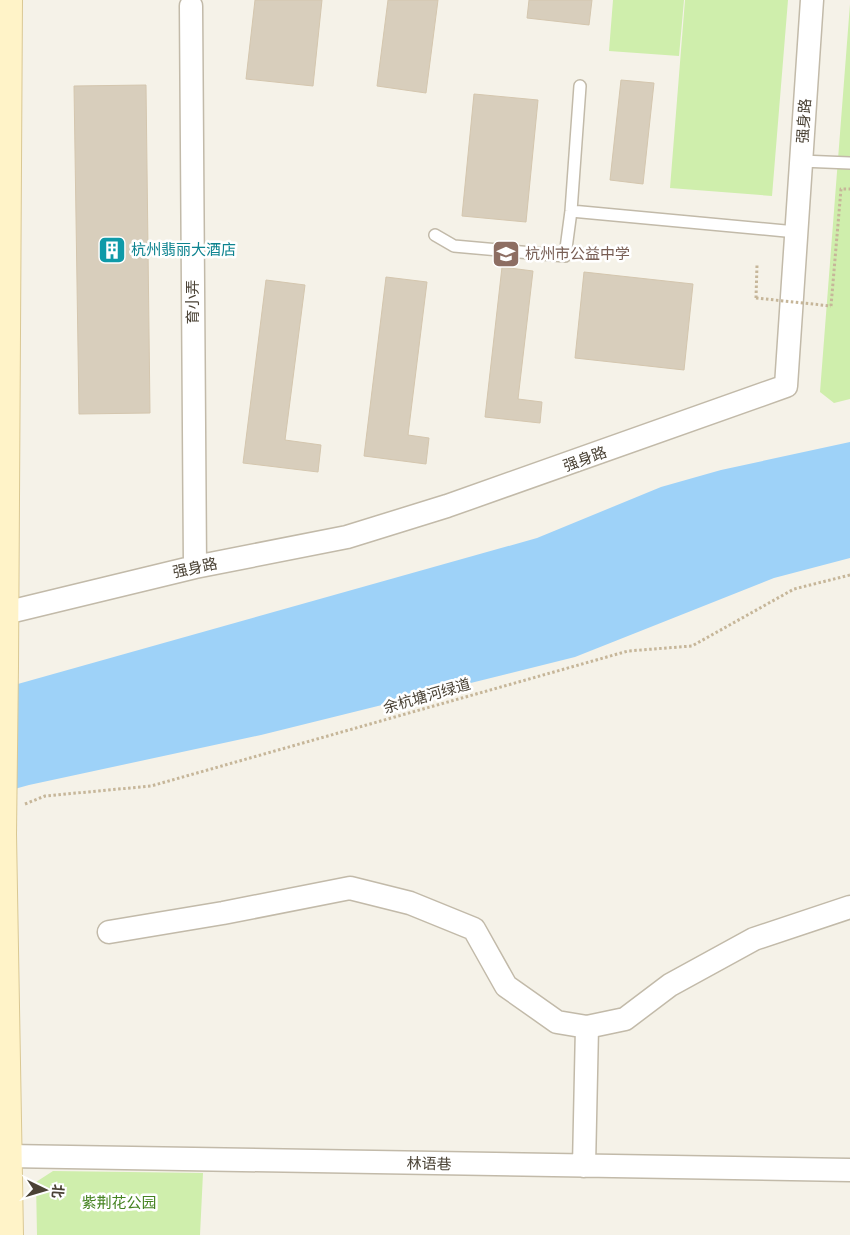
<svg xmlns="http://www.w3.org/2000/svg" width="850" height="1235" viewBox="0 0 850 1235" font-family="Jost,'Noto Sans SC',sans-serif">
  <style>
    .green { fill: #cfeeac }
    .water { fill: #9ed2f8 }
    .building { fill: #d8cebc; stroke: #d4c6ae }
    .lines { fill: none; stroke-linecap: round; stroke-linejoin: round }
    .service-casing { stroke: #c2baa9; stroke-width: 14 }
    .minor-casing { stroke: #c2baa9; stroke-width: 25 }
    .secondary-casing { stroke: #dac893; stroke-width: 30 }
    .path { stroke: #c6b699; stroke-width: 3; stroke-dasharray: 2.5 2.5; stroke-linecap: butt }
    .service { stroke: #fff; stroke-width: 11 }
    .minor { stroke: #fff; stroke-width: 22 }
    .secondary { stroke: #fff3c8; stroke-width: 28 }
    .secondary-bridge-casing { stroke: #dac893; stroke-width: 30; stroke-linecap: butt }
    .path-bridge { stroke: #c6b699; stroke-width: 3; stroke-dasharray: 2.5 2.5; stroke-linecap: butt }
    .secondary-bridge { stroke: #fff3c8; stroke-width: 28 }
    .labels { text-anchor: middle; stroke-width: 5; stroke-linejoin: round; paint-order: stroke }
    .street-label { font-size: 15px; fill: #4a4235; stroke: #fff }
    .culture-label { font-size: 15px; fill: #0d838f; stroke: #fff; text-anchor: start }
    .education-label { font-size: 15px; fill: #785e54; stroke: #fff; text-anchor: start }
    .park-label { font-size: 15px; fill: #458321; stroke: #fff }
  </style>
  <rect width="100%" height="100%" fill="#f5f2e8"/>
  <path class="green" d="M 613,0 L 684,0 L 679,56 L 609,51 Z
    M 685,0 L 788,0 L 772,196 L 670,188 Z
    M 850,4 L 850,399 L 834,403 L 820,392 Z
    M 53,1171 L 203,1173 L 200,1235 L 37,1235 L 36,1182 Z"/>
  <path class="water" d="M 850,442 L 850,558 L 774,578 L 575,657 L 261,735 L 29,785 L 0,793 L 0,689 L 537,538 L 661,487 L 721,470 Z"/>
  <path class="building" d="M 255,0 L 322,0 L 313,86 L 246,79 Z
    M 388,0 L 438,0 L 426,93 L 377,86 Z
    M 529,0 L 592,0 L 589,25 L 527,18 Z
    M 621,80 L 654,83 L 643,184 L 610,180 Z
    M 146,85 L 150,413 L 79,414 L 74,86 Z
    M 474,94 L 538,100 L 526,222 L 462,216 Z
    M 502,267 L 533,271 L 518,399 L 542,402 L 540,423 L 485,417 Z
    M 584,272 L 693,284 L 684,370 L 575,358 Z
    M 386,277 L 427,282 L 408,435 L 429,438 L 426,464 L 364,456 Z
    M 266,280 L 305,285 L 285,440 L 321,445 L 318,472 L 243,463 Z"/>
  <g class="lines">
    <g class="service-casing">
      <path id="service" d="M 801,161 L 850,163
        M 571,211 L 796,232
        M 435,235 L 454,246 L 565,256 L 571,211 L 580,86"/>
    </g>
    <g class="minor-casing">
      <path id="minor" d="M 191,6 L 195,567
        M 5,613 L 195,567 L 347,537 L 447,506 L 786,386 L 812,0
        M 109,932 L 223,913 L 350,888 L 410,903 L 474,929 L 506,986 L 557,1022 L 587,1027 L 625,1019 L 670,985 L 754,939 L 850,907
        M 8,1156 L 850,1170
        M 584,1166 L 587,1027"/>
    </g>
    <g class="secondary-casing">
      <path id="secondary" d="M 4,666 L 8,0
        M 2,834 L 9,1235"/>
    </g>
    <path class="path" d="M 756,298 L 757,265
      M 831,306 L 841,189 L 850,189
      M 25,804 L 45,796 L 151,786 L 628,651 L 692,646 L 794,589 L 850,575"/>
    <use href="#service" class="service"/>
    <use href="#minor" class="minor"/>
    <use href="#secondary" class="secondary"/>
    <g class="secondary-bridge-casing">
      <path id="secondary-bridge" d="M 2,834 L 4,666"/>
    </g>
    <path class="path-bridge" d="M 756,298 L 831,306"/>
    <use href="#secondary-bridge" class="secondary-bridge"/>
  </g>
  <defs>
    <g id="building-square" transform="scale(1.4375)"><rect x="-9" y="-9" width="18" height="18" rx="4" fill="#0f9aa8" stroke="#fff"/><path d="M-4-6H4V6H1V3H-1V6H-4ZM-2.5-4.3h1.7v1.8h-1.7ZM.8-4.3h1.7v1.8H.8ZM-2.5-1h1.7V.8h-1.7ZM.8-1h1.7V.8H.8Z" fill="#fff"/></g>
    <g id="school-square" transform="scale(1.4375)"><rect x="-9" y="-9" width="18" height="18" rx="4" fill="#8d6e63" stroke="#fff"/><path d="M0-5L7-2L0 1L-7-2ZM-4 1L0 2.5L4 1V4Q0 6-4 4Z" fill="#fff"/></g>
  </defs>
  <g fill-rule="evenodd">
    <use href="#building-square" x="112" y="250"/>
    <use href="#school-square" x="506" y="254"/>
  </g>
  <g class="labels">
    <g class="street-label">
      <text transform="translate(804 121) rotate(-86)" y="5">强身路</text>
      <text transform="translate(193 302) rotate(-90)" y="5">育小弄</text>
      <text transform="translate(585 459) rotate(-20)" y="5">强身路</text>
      <text transform="translate(195 568) rotate(-12)" y="5">强身路</text>
      <text transform="translate(427 696) rotate(-16)" y="5">余杭塘河绿道</text>
      <text transform="translate(429 1164) rotate(1)" y="5">林语巷</text>
    </g>
    <g class="culture-label">
      <text x="131" y="255">杭州翡丽大酒店</text>
    </g>
    <g class="education-label">
      <text x="525" y="259">杭州市公益中学</text>
    </g>
    <g class="park-label">
      <text x="119" y="1208">紫荆花公园</text>
    </g>
  </g>
  <g transform="translate(45 1190) rotate(95)" stroke="#ffffff" stroke-width="4" paint-order="stroke">
  <path d="M0-4L9 19L0 12L-9 19Z" fill="#4a4235"/>
  <text y="-8" font-size="14" font-weight="bold" text-anchor="middle" fill="#4a4235">北</text>
  </g>
</svg>
